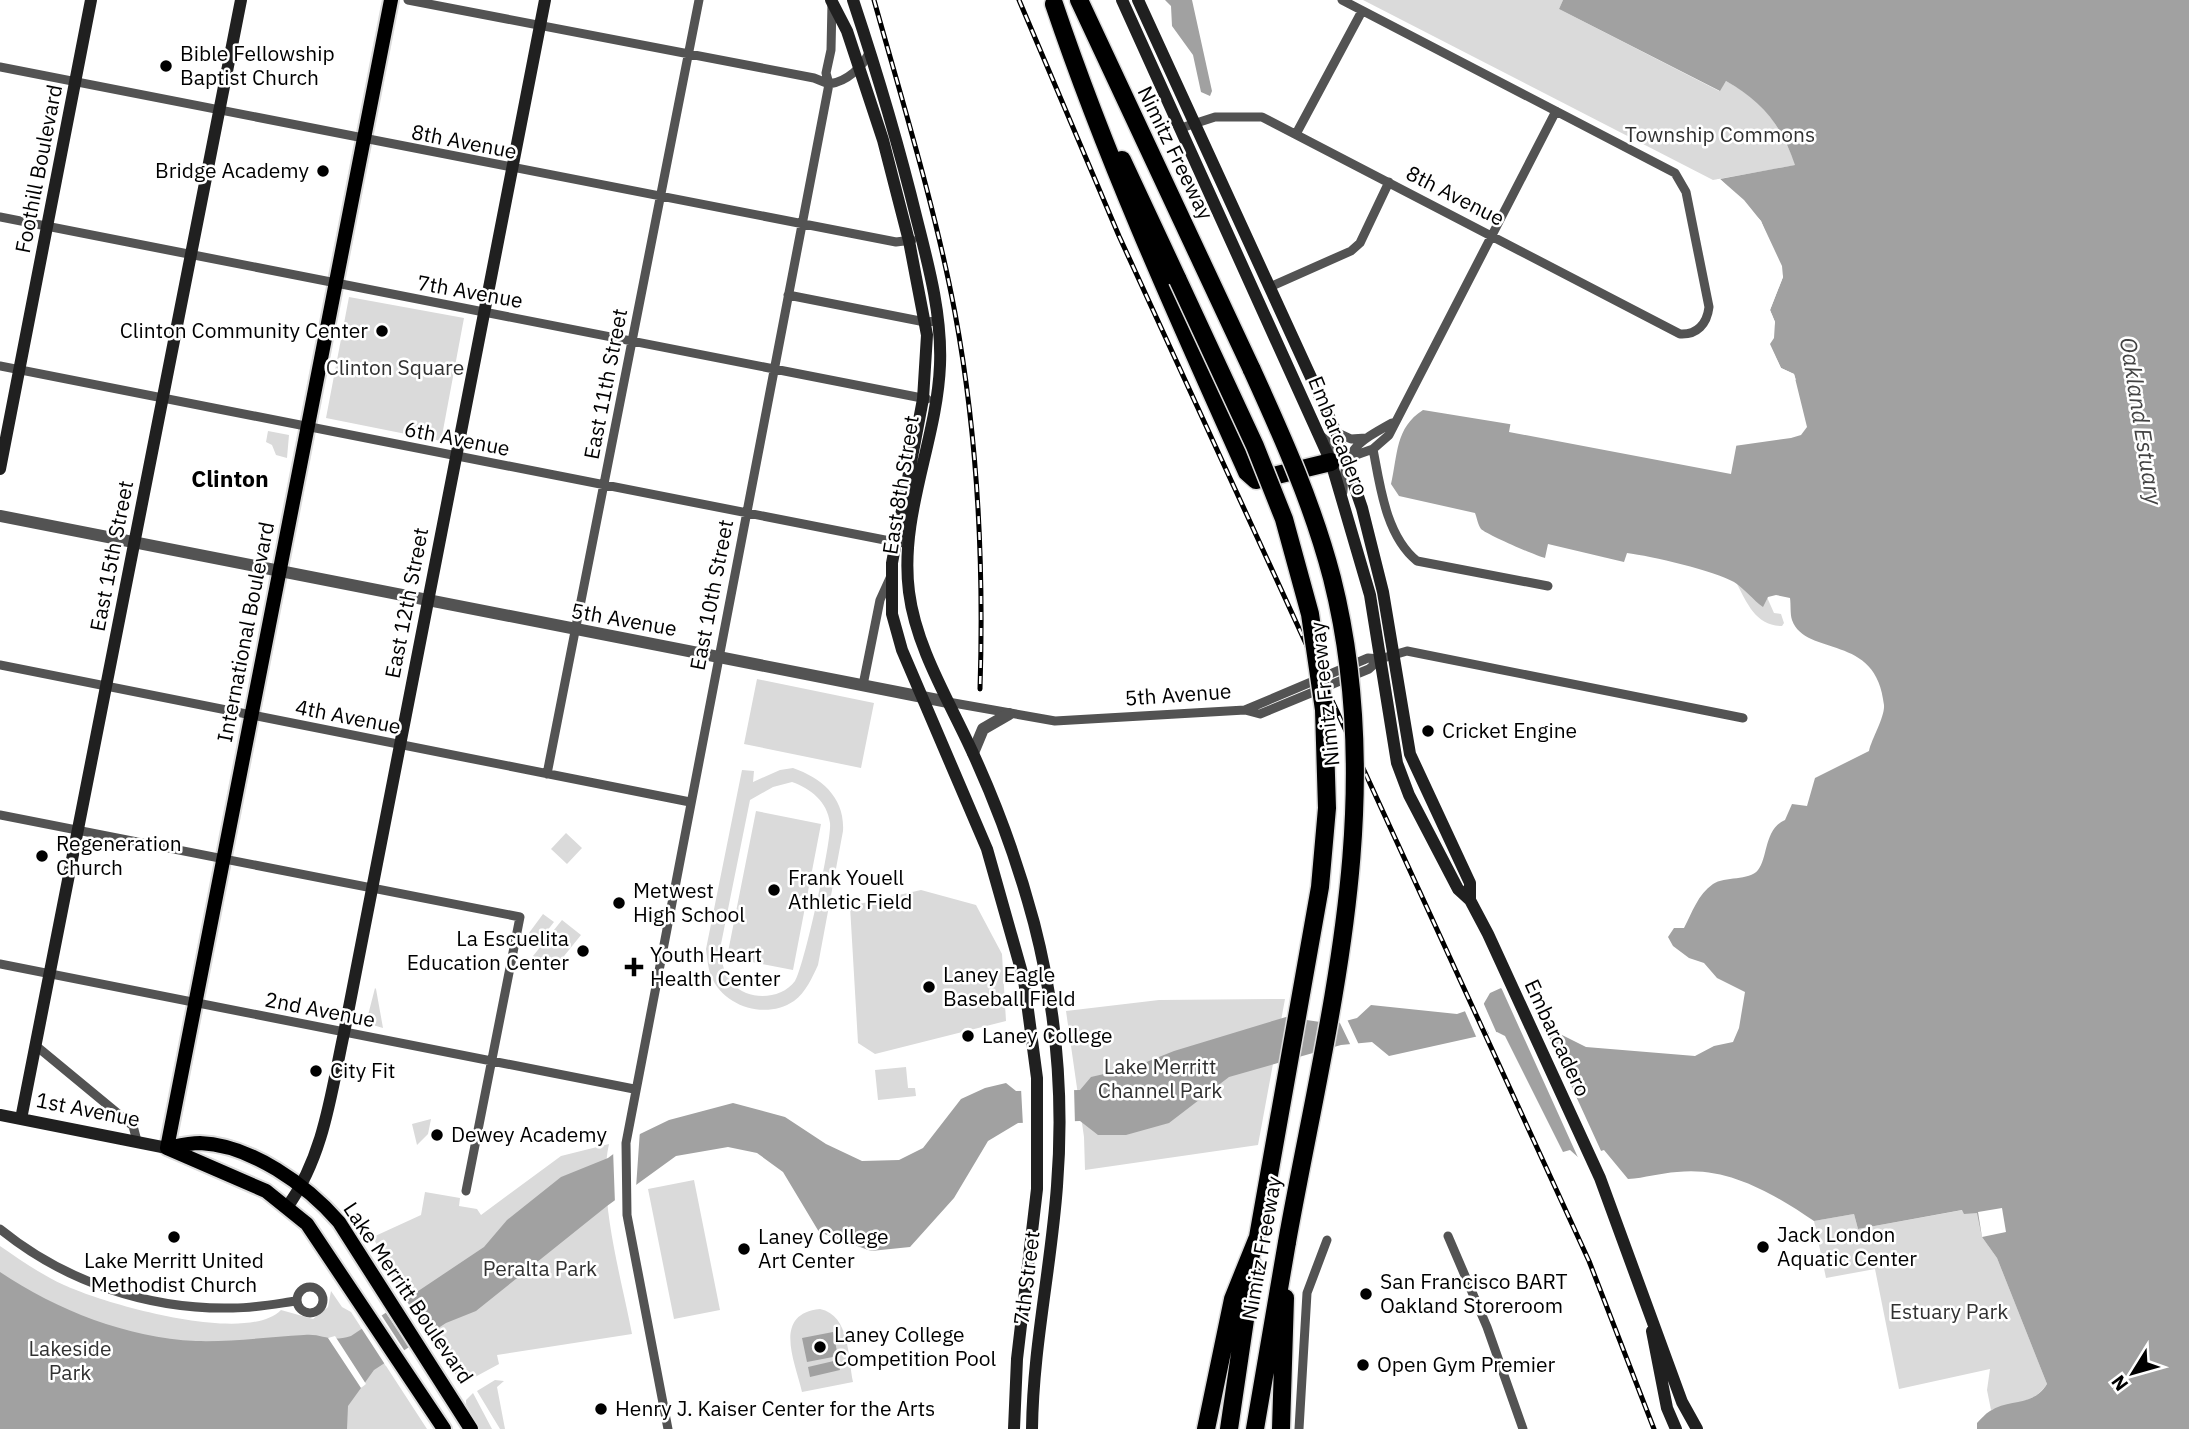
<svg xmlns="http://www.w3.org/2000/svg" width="2189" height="1429" viewBox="0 0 2189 1429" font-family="'IBM Plex Sans',sans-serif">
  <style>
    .green { fill: #dadada; fill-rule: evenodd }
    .water { fill: #a1a1a1 }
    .pier { fill: #fff }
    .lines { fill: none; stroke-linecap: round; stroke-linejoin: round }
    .primary-casing { stroke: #dbdbdb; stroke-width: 18 }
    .motorway-casing { stroke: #dbdbdb; stroke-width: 21 }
    .minor { stroke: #535353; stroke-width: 9 }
    .tertiary { stroke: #535353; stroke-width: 12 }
    .secondary { stroke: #202020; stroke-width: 12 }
    .primary { stroke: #000; stroke-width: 14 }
    .motorway { stroke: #000; stroke-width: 18 }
    .rail-casing { stroke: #000; stroke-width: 5 }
    .rail { stroke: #fff; stroke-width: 2.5; stroke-dasharray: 8; stroke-linecap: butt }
    .motorway-bridge-casing { stroke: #dbdbdb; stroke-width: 21; stroke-linecap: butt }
    .motorway-bridge { stroke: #000; stroke-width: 18 }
    .poi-dot { fill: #000; stroke: #fff; stroke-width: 2.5 }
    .labels { text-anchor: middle; stroke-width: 5; stroke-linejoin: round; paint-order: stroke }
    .poi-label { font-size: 21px; fill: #000; stroke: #fff; text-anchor: start }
    .park-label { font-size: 21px; fill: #313131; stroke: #fff }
    .street-label { font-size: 21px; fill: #000; stroke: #fff }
    .water-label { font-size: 23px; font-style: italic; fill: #424242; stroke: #fff }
    .neighbourhood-label { font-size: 23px; font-weight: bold; fill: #000; stroke: #fff }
  </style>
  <rect width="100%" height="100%" fill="#fff"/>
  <path class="green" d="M 1363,0 L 1563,0 L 1559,9 L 1719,91 L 1726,81 C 1766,103 1778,123 1796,165 L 1713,180 Z
    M 349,297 L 464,318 L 441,441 L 326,418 Z
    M 268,431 L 289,435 L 287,458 L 276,455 L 272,445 L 266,442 Z
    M 1741,582 L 1766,595 L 1774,613 L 1781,614 L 1784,623 L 1782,626 C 1756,626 1747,603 1737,584 Z
    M 757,679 L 874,703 L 861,768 L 744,744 Z
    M 793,768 C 822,778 845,798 843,831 L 818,965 C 812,978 806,992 794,1001 C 766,1020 724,1007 711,976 C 708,968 707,957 706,949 L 742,770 L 754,771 L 753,782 L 780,770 ZM 792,782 C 811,789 827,801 830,823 C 832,840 804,967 795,981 C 781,1000 748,1001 733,984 C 723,974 722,961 720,949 L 750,800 L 773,787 Z
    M 756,811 L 821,824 L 793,970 L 727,957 Z
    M 566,833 L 582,848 L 567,864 L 551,849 Z
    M 921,890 L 976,905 L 1002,954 L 1006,1021 L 875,1054 L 858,1043 L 850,906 Z
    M 543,914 L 554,922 L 539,941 L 529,933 Z
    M 562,920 L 581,935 L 552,971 L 533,956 Z
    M 375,988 L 376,989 L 383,1028 L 366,1023 Z
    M 1285,999 L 1258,1145 L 1085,1170 L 1084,1137 L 1066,1011 L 1159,1000 Z
    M 906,1067 L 908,1088 L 915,1088 L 916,1096 L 878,1100 L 875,1070 Z
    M 431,1119 L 428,1134 L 417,1145 L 412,1124 Z
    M 609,1144 C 597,1196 622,1280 632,1334 L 497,1355 L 499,1364 L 462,1384 L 395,1282 L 373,1237 L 421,1215 L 425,1192 L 460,1198 L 459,1206 L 477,1209 L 481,1215 L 561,1156 Z
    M 694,1180 L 720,1310 L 674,1319 L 648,1189 Z
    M 1963,1210 L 1978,1212 L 1982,1237 L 1997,1258 L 2047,1384 C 2035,1403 2012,1404 1991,1410 L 1987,1390 L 1990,1369 L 1899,1389 L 1875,1269 L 1826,1278 L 1814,1221 L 1854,1214 L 1858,1229 Z
    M 0,1246 C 20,1260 42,1275 64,1285 C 105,1304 247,1345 281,1310 L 313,1319 L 328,1307 L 331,1291 L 342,1307 L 351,1312 L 427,1429 L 0,1429 Z
    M 820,1309 C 850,1315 848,1358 853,1382 L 802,1392 C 795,1361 772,1314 820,1309 Z
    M 495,1380 L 504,1381 L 497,1387 L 505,1429 L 500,1429 L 477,1391 Z
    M 473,1393 L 492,1429 L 480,1429 L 466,1404 L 466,1400 Z"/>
  <path class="water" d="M 1165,0 L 1192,0 L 1212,91 L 1210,96 L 1201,92 L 1193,55 L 1172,26 L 1171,6 Z
    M 1563,0 L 2189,0 L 2189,1429 L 1977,1429 L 1977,1423 C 1981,1419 1985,1414 1990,1411 C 2010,1398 2033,1407 2047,1384 L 1997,1258 L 1982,1237 L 1977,1213 L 1964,1214 L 1962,1210 L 1858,1229 L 1854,1214 L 1814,1221 C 1774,1194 1728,1166 1677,1172 C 1660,1173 1645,1178 1628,1179 L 1604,1150 L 1579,1158 L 1570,1150 L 1563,1152 L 1505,1036 L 1497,1032 L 1389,1056 L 1372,1042 L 1341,1045 L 1229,1077 L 1169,1123 L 1126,1135 L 1098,1135 L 1080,1121 L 1018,1123 L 988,1141 L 954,1198 L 910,1247 L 871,1251 L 819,1232 L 783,1172 L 757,1153 L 728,1147 L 676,1156 L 607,1206 L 476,1311 L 446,1323 L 374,1370 L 348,1406 L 347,1429 L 0,1429 L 0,1272 C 57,1310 127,1338 196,1341 C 233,1342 268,1337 304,1335 C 323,1333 328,1343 351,1336 L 484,1247 L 507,1220 L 561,1177 L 608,1158 L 640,1134 L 669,1120 L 733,1103 L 785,1117 L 826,1144 L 862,1161 L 899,1160 L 923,1148 L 961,1099 L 985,1088 L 1006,1083 L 1016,1091 L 1080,1090 L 1091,1077 L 1134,1067 L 1174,1051 L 1286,1017 L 1334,1024 L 1357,1018 L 1371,1005 L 1457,1014 L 1483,1005 L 1490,993 L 1501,988 L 1556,1032 L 1586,1047 L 1695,1056 L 1714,1046 L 1733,1042 L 1739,1028 L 1745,992 L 1717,978 L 1704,963 L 1689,958 L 1673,946 L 1668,937 L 1674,928 L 1684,928 C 1692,913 1698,894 1713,884 C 1725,876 1749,881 1758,870 C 1768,858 1764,829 1785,820 L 1792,804 L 1807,806 L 1815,778 L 1869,751 C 1872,738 1885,717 1884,705 C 1877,632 1806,658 1792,620 C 1790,614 1791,605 1790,598 L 1776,595 L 1768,597 L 1763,607 C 1753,600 1745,589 1734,582 C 1715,571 1651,556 1627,553 L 1624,562 L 1548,544 L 1545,558 C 1536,556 1486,534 1481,529 C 1478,525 1477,518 1475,513 L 1399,496 L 1391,484 C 1398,454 1395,428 1423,410 L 1588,437 L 1720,448 L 1791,438 L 1801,435 L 1807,427 L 1794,374 L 1781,368 L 1769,344 L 1775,322 L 1770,310 L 1783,277 L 1761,221 L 1720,179 L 1795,165 C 1782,126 1762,101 1726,81 L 1720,91 L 1559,9 Z
    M 833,1332 L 838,1356 L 807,1362 L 802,1338 Z
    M 838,1360 L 840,1370 L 810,1377 L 808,1367 Z"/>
  <path class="pier" d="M 1717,179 L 1720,179 L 1744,200 L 1761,221 L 1782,266 L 1783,277 L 1770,310 L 1775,322 L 1774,338 L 1770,344 L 1781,368 L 1794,374 L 1796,380 L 1778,370 L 1767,341 L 1771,336 L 1772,323 L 1767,309 L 1779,277 L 1778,267 L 1758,223 Z
    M 1511,421 L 1588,434 L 1636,439 L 1637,435 L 1649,436 L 1708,446 L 1709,443 L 1737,442 L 1731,474 L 1509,432 Z
    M 1500,985 L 1537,1011 L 1602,1153 L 1580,1162 Z
    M 1483,1002 L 1498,1036 L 1491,1037 L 1486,1028 L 1490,1037 L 1478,1041 L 1464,1009 Z
    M 1346,1017 L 1359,1045 L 1351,1046 L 1338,1019 Z
    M 1074,1087 L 1075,1125 L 1023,1126 L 1021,1088 Z
    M 640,1130 L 636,1188 L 615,1204 L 613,1149 Z
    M 2002,1208 L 2006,1232 L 1982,1237 L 1978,1212 Z
    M 404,1297 L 430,1337 L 411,1350 L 384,1310 Z
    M 380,1313 L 406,1353 L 386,1366 L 360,1326 Z
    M 335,1336 L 366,1384 L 361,1388 L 328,1338 Z"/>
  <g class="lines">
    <g class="primary-casing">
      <path id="primary" d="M 167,1148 L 391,0
        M 167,1148 C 177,1146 189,1143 200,1143 C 251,1145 307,1185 339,1222 L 471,1429
        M 167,1148 L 266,1191 L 307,1224 L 444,1429"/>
    </g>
    <g class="motorway-casing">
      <path id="motorway" d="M 1079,0 L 1252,370
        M 1054,4 C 1108,164 1178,318 1247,472 L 1256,480 L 1331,462
        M 1122,160 L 1178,280
        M 1206,1429 L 1233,1299 L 1258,1237
        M 1229,1429 L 1253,1265
        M 1255,1429 L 1287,1242
        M 1281,1429 L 1285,1298"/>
    </g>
    <path class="minor" d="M 408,0 L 814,78 L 829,84 C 846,82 864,67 870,50
      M 0,67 L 896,242 L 912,240
      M 1181,128 L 1215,117 L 1262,117 L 1680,334 C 1697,335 1707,324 1709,307 L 1686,192 L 1675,173 L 1342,0
      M 1296,134 L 1362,11
      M 0,217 L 927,399
      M 1270,287 L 1351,251 L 1360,243 L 1389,182
      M 788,295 L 925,322 L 938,321
      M 0,366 L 900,543
      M 1336,432 L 1351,439 L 1366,438
      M 1321,436 L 1345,457
      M 1373,449 C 1380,486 1386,536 1417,561 L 1548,586
      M 1342,460 L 1373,449 L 1389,435 L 1556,111
      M 1343,492 C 1344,450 1356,443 1392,423
      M 0,665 L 690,802
      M 863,685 L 880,600 L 890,578
      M 948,702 L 1055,721 L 1245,710 L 1260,714 L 1369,669 L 1380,659
      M 1245,710 L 1368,658 L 1380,659 L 1407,651 L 1743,718
      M 547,774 L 699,0
      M 0,815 L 520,917 L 466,1191
      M 0,964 L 634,1089
      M 35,1045 L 133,1126 L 137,1141
      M 0,1229 C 65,1282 149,1310 233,1308 C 254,1308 275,1304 296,1301
      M 1448,1236 L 1487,1327 L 1523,1429
      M297 1300a13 13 0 1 1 26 0a13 13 0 1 1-26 0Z
      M 668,1429 L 627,1215 L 626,1143 L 829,84 L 826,73 L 831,50 L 832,3
      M 1299,1429 L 1307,1293 L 1327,1240"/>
    <path class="tertiary" d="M 0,516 L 948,702
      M 973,753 L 983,729 L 1009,714"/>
    <path class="secondary" d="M 831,0 L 847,31 L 883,140 L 909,241 L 927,335 L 923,399 L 892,563 L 892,614 L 902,650 L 987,849 L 1024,980 L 1037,1078 L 1037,1189 L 1017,1359 L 1014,1429
      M 853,0 C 877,72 899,146 917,220 C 929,267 942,316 940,365 C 937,441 899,515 909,592 C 916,647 948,699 971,749 C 997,805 1018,863 1034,923 C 1056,1008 1064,1098 1057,1186 C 1051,1268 1033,1347 1032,1429
      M 1122,0 L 1331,462 L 1370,595 L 1397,763 L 1409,795 L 1458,889 L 1470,900 L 1488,934 L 1600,1178 L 1682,1402 L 1697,1429
      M 1138,0 L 1336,432 L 1362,508 L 1383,592 L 1410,754 L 1470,883 L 1470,900
      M 0,469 L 91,0
      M 0,1115 L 167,1148
      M 21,1119 L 241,0
      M 288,1206 C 324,1155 331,1093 344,1033 L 545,0
      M 1652,1331 L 1667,1408 L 1676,1429"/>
    <use href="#primary" class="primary"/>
    <use href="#motorway" class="motorway"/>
    <g class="rail-casing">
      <path id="rail" d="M 874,0 C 903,104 935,207 955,313 C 978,438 984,563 980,689
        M 1019,0 L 1119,236 L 1589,1261 L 1654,1429"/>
    </g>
    <use href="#rail" class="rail"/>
    <g class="motorway-bridge-casing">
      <path id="motorway-bridge" d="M 1178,280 L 1255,446 L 1284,519 L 1310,614 L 1324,710 L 1327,808 L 1320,887 L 1258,1237
        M 1252,370 C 1283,438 1313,505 1332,578 C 1389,804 1327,1019 1287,1242"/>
    </g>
    <use href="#motorway-bridge" class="motorway-bridge"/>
  </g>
  <g class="poi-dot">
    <circle cx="166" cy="66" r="7"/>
    <circle cx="323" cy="171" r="7"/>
    <circle cx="382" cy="331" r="7"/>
    <circle cx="1428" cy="731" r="7"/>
    <circle cx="42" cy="856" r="7"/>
    <circle cx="774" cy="890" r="7"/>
    <circle cx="619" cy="903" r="7"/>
    <circle cx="583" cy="951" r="7"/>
    <path d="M630.5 956.5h7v7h7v7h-7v7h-7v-7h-7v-7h7z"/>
    <circle cx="929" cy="987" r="7"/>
    <circle cx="968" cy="1036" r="7"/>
    <circle cx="316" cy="1071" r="7"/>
    <circle cx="437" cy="1135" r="7"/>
    <circle cx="174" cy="1237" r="7"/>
    <circle cx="1763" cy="1247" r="7"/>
    <circle cx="744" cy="1249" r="7"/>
    <circle cx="1366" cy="1294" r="7"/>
    <circle cx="820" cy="1347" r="7"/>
    <circle cx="1363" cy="1365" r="7"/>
    <circle cx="601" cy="1409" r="7"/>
  </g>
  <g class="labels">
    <g class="poi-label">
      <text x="180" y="61">Bible Fellowship<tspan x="180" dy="24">Baptist Church</tspan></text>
      <text x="309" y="178" text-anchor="end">Bridge Academy</text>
      <text x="368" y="338" text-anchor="end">Clinton Community Center</text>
      <text x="1442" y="738">Cricket Engine</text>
      <text x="56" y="851">Regeneration<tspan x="56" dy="24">Church</tspan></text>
      <text x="788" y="885">Frank Youell<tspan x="788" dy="24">Athletic Field</tspan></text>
      <text x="633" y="898">Metwest<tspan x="633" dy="24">High School</tspan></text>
      <text x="569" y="946" text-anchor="end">La Escuelita<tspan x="569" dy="24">Education Center</tspan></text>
      <text x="650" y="962">Youth Heart<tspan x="650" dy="24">Health Center</tspan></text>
      <text x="943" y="982">Laney Eagle<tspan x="943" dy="24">Baseball Field</tspan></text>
      <text x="982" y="1043">Laney College</text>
      <text x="330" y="1078">City Fit</text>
      <text x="451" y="1142">Dewey Academy</text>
      <text x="1777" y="1242">Jack London<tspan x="1777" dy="24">Aquatic Center</tspan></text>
      <text x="758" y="1244">Laney College<tspan x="758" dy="24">Art Center</tspan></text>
      <text x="174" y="1268" text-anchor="middle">Lake Merritt United<tspan x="174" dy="24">Methodist Church</tspan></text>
      <text x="1380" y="1289">San Francisco BART<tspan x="1380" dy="24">Oakland Storeroom</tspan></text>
      <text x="834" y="1342">Laney College<tspan x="834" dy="24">Competition Pool</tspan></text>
      <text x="1377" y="1372">Open Gym Premier</text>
      <text x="615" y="1416">Henry J. Kaiser Center for the Arts</text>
    </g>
    <g class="park-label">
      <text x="1720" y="142">Township Commons</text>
      <text x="395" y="375">Clinton Square</text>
      <text x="1160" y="1074">Lake Merritt<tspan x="1160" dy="24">Channel Park</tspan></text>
      <text x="540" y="1276">Peralta Park</text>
      <text x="1949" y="1319">Estuary Park</text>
      <text x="70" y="1356">Lakeside<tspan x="70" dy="24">Park</tspan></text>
    </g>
    <g class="street-label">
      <text transform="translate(464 142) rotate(11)" y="7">8th Avenue</text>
      <text transform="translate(1175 153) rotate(64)" y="7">Nimitz Freeway</text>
      <text transform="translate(39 169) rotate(-79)" y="7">Foothill Boulevard</text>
      <text transform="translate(1455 196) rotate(27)" y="7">8th Avenue</text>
      <text transform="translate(470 292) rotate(10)" y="7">7th Avenue</text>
      <text transform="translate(606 384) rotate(-79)" y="7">East 11th Street</text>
      <text transform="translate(1338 436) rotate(68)" y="7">Embarcadero</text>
      <text transform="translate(457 439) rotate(11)" y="7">6th Avenue</text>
      <text transform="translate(901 485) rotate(-81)" y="7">East 8th Street</text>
      <text transform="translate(112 556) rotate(-79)" y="7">East 15th Street</text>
      <text transform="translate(712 595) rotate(-79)" y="7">East 10th Street</text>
      <text transform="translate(407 603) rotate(-79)" y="7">East 12th Street</text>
      <text transform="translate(624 620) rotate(10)" y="7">5th Avenue</text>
      <text transform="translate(246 632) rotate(-79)" y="7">International Boulevard</text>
      <text transform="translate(1325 694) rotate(-96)" y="7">Nimitz Freeway</text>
      <text transform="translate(1178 695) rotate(-4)" y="7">5th Avenue</text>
      <text transform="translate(348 717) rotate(11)" y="7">4th Avenue</text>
      <text transform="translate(320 1010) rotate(11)" y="7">2nd Avenue</text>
      <text transform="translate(1557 1038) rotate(65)" y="7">Embarcadero</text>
      <text transform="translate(88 1110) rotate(11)" y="7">1st Avenue</text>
      <text transform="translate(1262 1248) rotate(-80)" y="7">Nimitz Freeway</text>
      <text transform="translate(1027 1278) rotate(-83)" y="7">7th Street</text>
      <text transform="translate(408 1293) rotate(56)" y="7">Lake Merritt Boulevard</text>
    </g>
    <g class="water-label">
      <text transform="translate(2141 421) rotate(81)" y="8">Oakland Estuary</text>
    </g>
    <g class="neighbourhood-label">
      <text x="230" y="487">Clinton</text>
    </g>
  </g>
  <g transform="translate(2133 1373) rotate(233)" stroke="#ffffff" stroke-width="5" paint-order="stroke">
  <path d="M0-5L12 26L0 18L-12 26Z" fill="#000000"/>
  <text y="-10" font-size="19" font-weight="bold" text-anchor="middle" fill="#000000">N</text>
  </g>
</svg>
